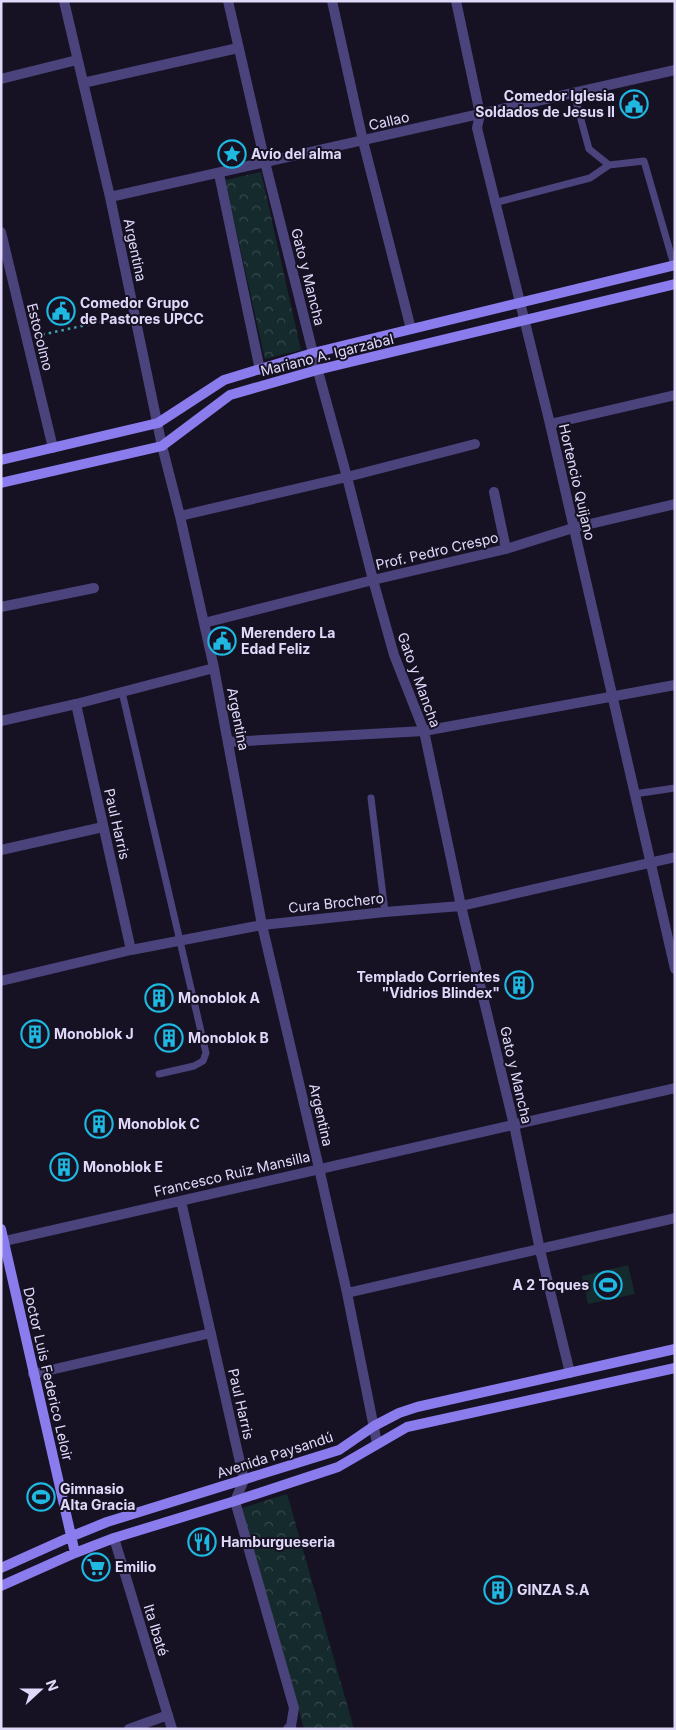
<svg xmlns="http://www.w3.org/2000/svg" width="676" height="1730" viewBox="0 0 676 1730" font-family="Inter,sans-serif">
  <style>
    .grass { fill: #152a2c }
    .forest { fill: url(#forest-crowns) }
    .lines { fill: none; stroke-linecap: round; stroke-linejoin: round }
    .path { stroke: #3fa2a8; stroke-width: 2.5; stroke-dasharray: 2.5 4; stroke-linecap: butt }
    .lane { stroke: #4b437c; stroke-width: 7 }
    .street { stroke: #4b437c; stroke-width: 10 }
    .secondary { stroke: #8b7cee; stroke-width: 10 }
    .labels { text-anchor: middle; stroke-width: 4; stroke-linejoin: round; paint-order: stroke }
    .poi-label { font-size: 14px; font-weight: bold; fill: #e0d9fa; stroke: #161223; text-anchor: start }
    .street-label { font-size: 14px; fill: #e0d9fa; stroke: #161223 }
  </style>
  <defs>
    <pattern id="forest-crowns" width="20" height="18" patternUnits="userSpaceOnUse" patternTransform="scale(1.25)"><rect width="20" height="18" fill="#152a2c"/><path d="M2 6a3 3 0 1 1 6 0M12 15a3 3 0 1 1 6 0" fill="none" stroke="#37484c"/></pattern>
  </defs>
  <rect width="100%" height="100%" fill="#161223"/>
  <path class="grass" d="M 628,1265 L 635,1294 L 588,1304 L 582,1276 Z"/>
  <path class="forest" d="M 261,172 L 301,350 L 265,359 L 225,180 Z
    M 287,1494 L 354,1729 L 304,1729 L 242,1508 Z"/>
  <g class="lines">
    <path class="path" d="M 36,336 L 123,317"/>
    <path class="lane" d="M 574,94 L 589,149 L 609,165 L 644,161 L 674,265
      M 494,203 L 590,178 L 609,165
      M 122,692 L 206,1053 L 203,1061 L 194,1066 L 159,1074
      M 634,794 L 675,788
      M 371,798 L 385,912"/>
    <path class="street" d="M 64,1 L 110,197 L 162,446 L 180,516 L 214,668 L 262,925 L 319,1168 L 347,1293 L 377,1443
      M 228,1 L 265,162 L 313,353 L 347,477 L 373,580 L 394,655 L 424,731 L 461,906 L 514,1125 L 540,1250 L 570,1373
      M 332,1 L 363,141 L 411,329
      M 456,1 L 480,114 L 477,128 L 550,424 L 675,969
      M 1,79 L 77,60
      M 83,83 L 238,48
      M 219,174 L 260,370
      M 110,197 L 675,70
      M 1,232 L 53,448
      M 550,424 L 675,395
      M 494,492 L 506,549
      M 180,516 L 347,477 L 475,444
      M 1,607 L 94,588
      M 204,623 L 373,580 L 506,549 L 573,528 L 675,504
      M 76,704 L 131,950
      M 1,721 L 76,704 L 214,668
      M 229,742 L 424,731 L 675,685
      M 1,850 L 103,827
      M 1,981 L 131,950 L 262,925 L 385,912 L 461,906 L 675,857
      M 181,1201 L 244,1480 L 235,1501 L 294,1708 L 291,1726 L 288,1729
      M 1,1242 L 675,1088
      M 347,1293 L 675,1218
      M 33,1374 L 211,1333
      M 114,1538 L 172,1729
      M 129,1729 L 168,1715"/>
    <path class="secondary" d="M 1,460 L 158,423 L 224,380 L 313,353 L 675,265
      M 1,483 L 162,446 L 230,395 L 317,370 L 675,284
      M 1,1229 L 75,1553
      M 1,1568 L 70,1537 L 107,1522 L 339,1450 L 374,1426 L 399,1413 L 417,1407 L 675,1349
      M 1,1586 L 75,1553 L 114,1538 L 235,1501 L 338,1467 L 407,1427 L 675,1368"/>
  </g>
  <defs>
    <g id="civic-ring" transform="scale(1.4375)"><circle r="9.5" fill="#161223" stroke="#1eb8e1" stroke-width="1.5"/><path d="M-.6-6.5H3V-4.5H.6V-3L4-1V1h2V6H-6V1h2V-1L-.6-3ZM-1.2 2.5V6h2.4V2.5Z" fill="#1eb8e1"/></g>
    <g id="sight-ring" transform="scale(1.4375)"><circle r="9.5" fill="#161223" stroke="#1eb8e1" stroke-width="1.5"/><path d="M0-6L1.8-2.2L6-1.7L2.9 1.2L3.7 5.4L0 3.3L-3.7 5.4L-2.9 1.2L-6-1.7L-1.8-2.2Z" fill="#1eb8e1"/></g>
    <g id="building-ring" transform="scale(1.4375)"><circle r="9.5" fill="#161223" stroke="#1eb8e1" stroke-width="1.5"/><path d="M-4-6H4V6H1V3H-1V6H-4ZM-2.5-4.3h1.7v1.8h-1.7ZM.8-4.3h1.7v1.8H.8ZM-2.5-1h1.7V.8h-1.7ZM.8-1h1.7V.8H.8Z" fill="#1eb8e1"/></g>
    <g id="stadium-ring" transform="scale(1.4375)"><circle r="9.5" fill="#161223" stroke="#1eb8e1" stroke-width="1.5"/><path d="M0-5a6.5 5 0 1 0 0 10a6.5 5 0 1 0 0-10ZM-3.5-1.8h7v3.6h-7Z" fill="#1eb8e1"/></g>
    <g id="restaurant-ring" transform="scale(1.4375)"><circle r="9.5" fill="#161223" stroke="#1eb8e1" stroke-width="1.5"/><path d="M-5-6h1v4h1v-4h1v4h1v-4h1v5L-1.5 .5V6h-2V.5L-5-1ZM5-6V6H3V1.5H1.5Q1.5-4 5-6Z" fill="#1eb8e1"/></g>
    <g id="supermarket-ring" transform="scale(1.4375)"><circle r="9.5" fill="#161223" stroke="#1eb8e1" stroke-width="1.5"/><path d="M-6-5.5h2.5l.6 2H6L4.5 2H-2.5L-4.4-4H-6ZM-1.5 3.2a1.3 1.3 0 1 0 .1 0ZM3 3.2a1.3 1.3 0 1 0 .1 0Z" fill="#1eb8e1"/></g>
  </defs>
  <g fill-rule="evenodd">
    <use href="#civic-ring" x="634" y="104"/>
    <use href="#sight-ring" x="232" y="154"/>
    <use href="#civic-ring" x="61" y="311"/>
    <use href="#civic-ring" x="222" y="641"/>
    <use href="#building-ring" x="519" y="985"/>
    <use href="#building-ring" x="159" y="998"/>
    <use href="#building-ring" x="35" y="1034"/>
    <use href="#building-ring" x="169" y="1038"/>
    <use href="#building-ring" x="99" y="1124"/>
    <use href="#building-ring" x="64" y="1167"/>
    <use href="#stadium-ring" x="608" y="1285"/>
    <use href="#stadium-ring" x="41" y="1497"/>
    <use href="#restaurant-ring" x="202" y="1542"/>
    <use href="#supermarket-ring" x="96" y="1567"/>
    <use href="#building-ring" x="498" y="1590"/>
  </g>
  <g class="labels">
    <g class="poi-label">
      <text x="615" y="101" text-anchor="end">Comedor Iglesia<tspan x="615" dy="16">Soldados de Jesus II</tspan></text>
      <text x="251" y="159">Avío del alma</text>
      <text x="80" y="308">Comedor Grupo<tspan x="80" dy="16">de Pastores UPCC</tspan></text>
      <text x="241" y="638">Merendero La<tspan x="241" dy="16">Edad Feliz</tspan></text>
      <text x="500" y="982" text-anchor="end">Templado Corrientes<tspan x="500" dy="16">"Vidrios Blindex"</tspan></text>
      <text x="178" y="1003">Monoblok A</text>
      <text x="54" y="1039">Monoblok J</text>
      <text x="188" y="1043">Monoblok B</text>
      <text x="118" y="1129">Monoblok C</text>
      <text x="83" y="1172">Monoblok E</text>
      <text x="589" y="1290" text-anchor="end">A 2 Toques</text>
      <text x="60" y="1494">Gimnasio<tspan x="60" dy="16">Alta Gracia</tspan></text>
      <text x="221" y="1547">Hamburgueseria</text>
      <text x="115" y="1572">Emilio</text>
      <text x="517" y="1595">GINZA S.A</text>
    </g>
    <g class="street-label">
      <text transform="translate(389 121) rotate(-13)" y="5">Callao</text>
      <text transform="translate(135 250) rotate(78)" y="5">Argentina</text>
      <text transform="translate(308 277) rotate(76)" y="5">Gato y Mancha</text>
      <text transform="translate(40 337) rotate(76)" y="5">Estocolmo</text>
      <text transform="translate(327 355) rotate(-14)" y="5">Mariano A. Igarzabal</text>
      <text transform="translate(577 482) rotate(77)" y="5">Hortencio Quijano</text>
      <text transform="translate(437 551) rotate(-13)" y="5">Prof. Pedro Crespo</text>
      <text transform="translate(419 680) rotate(70)" y="5">Gato y Mancha</text>
      <text transform="translate(238 719) rotate(79)" y="5">Argentina</text>
      <text transform="translate(117 824) rotate(77)" y="5">Paul Harris</text>
      <text transform="translate(336 903) rotate(-6)" y="5">Cura Brochero</text>
      <text transform="translate(516 1075) rotate(77)" y="5">Gato y Mancha</text>
      <text transform="translate(321 1115) rotate(77)" y="5">Argentina</text>
      <text transform="translate(232 1174) rotate(-13)" y="5">Francesco Ruiz Mansilla</text>
      <text transform="translate(48 1374) rotate(77)" y="5">Doctor Luis Federico Leloir</text>
      <text transform="translate(241 1404) rotate(77)" y="5">Paul Harris</text>
      <text transform="translate(275 1455) rotate(-18)" y="5">Avenida Paysandú</text>
      <text transform="translate(156 1630) rotate(73)" y="5">Ita Ibaté</text>
    </g>
  </g>
  <rect width="676" height="1730" fill="none" stroke="#e0d9fa" stroke-width="5"/>
  <g transform="translate(40 1690) rotate(69)" stroke="#161223" stroke-width="4" paint-order="stroke">
  <path d="M0-4L9 19L0 12L-9 19Z" fill="#e0d9fa"/>
  <text y="-8" font-size="14" font-weight="bold" text-anchor="middle" fill="#e0d9fa">N</text>
  </g>
</svg>
